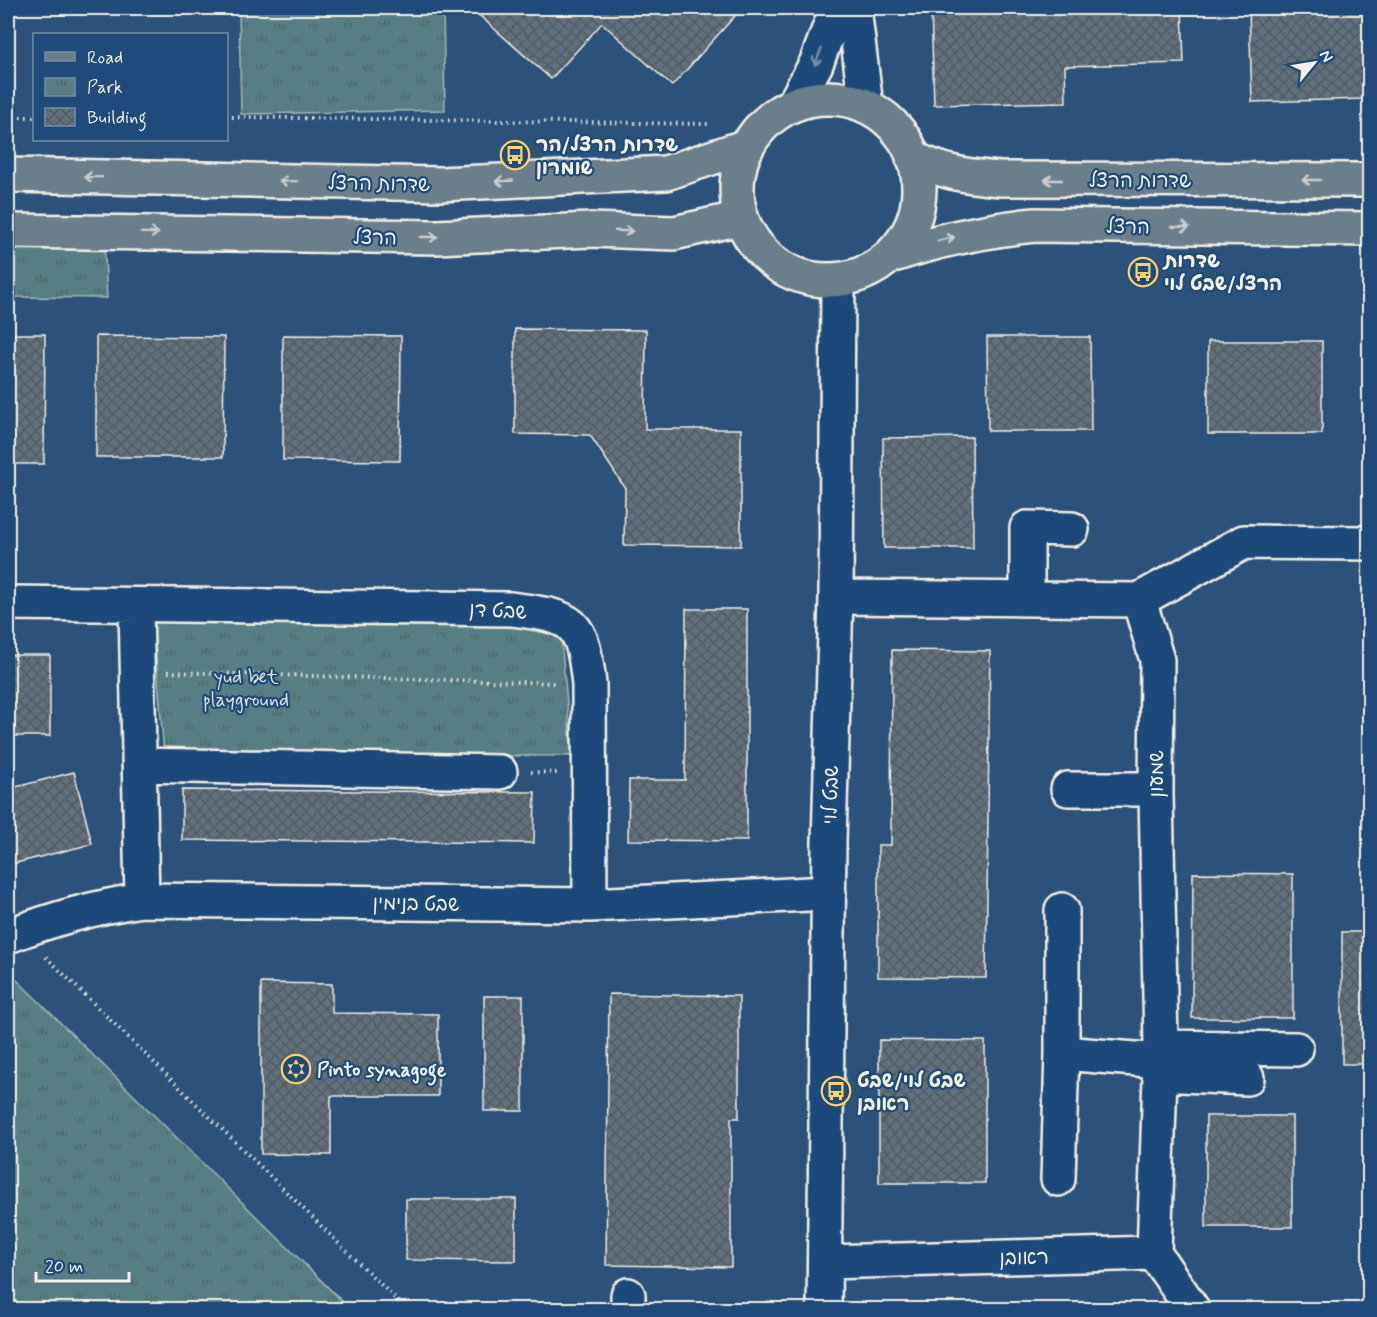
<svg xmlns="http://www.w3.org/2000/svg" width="1377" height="1317" viewBox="0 0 1377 1317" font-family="Mynerve,'Playpen Sans Hebrew',sans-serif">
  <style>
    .park { fill: url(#park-tufts); stroke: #a6b8b6; stroke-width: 1.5 }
    .building { fill: url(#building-cross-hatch); stroke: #f4f1e8; stroke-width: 1.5 }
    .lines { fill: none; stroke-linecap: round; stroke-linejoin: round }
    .minor-casing { stroke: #f4f1e8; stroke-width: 38 }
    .major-casing { stroke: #f4f1e8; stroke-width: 38 }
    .path { stroke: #f4f1e8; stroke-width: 4; stroke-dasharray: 1.5 4.5; stroke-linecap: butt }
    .minor { stroke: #1f4a7a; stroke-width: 33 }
    .major { stroke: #6b7e8b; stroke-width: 33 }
    .oneway { stroke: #748da6 }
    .oneway2 { stroke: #cbcecc }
    .labels { text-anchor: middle; stroke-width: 4.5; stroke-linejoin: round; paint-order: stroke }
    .poi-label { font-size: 20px; font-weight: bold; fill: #f4f1e8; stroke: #1f4a7a; text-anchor: start }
    .street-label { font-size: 20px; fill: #f4f1e8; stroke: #1f4a7a }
    .park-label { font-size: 20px; fill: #dce0d9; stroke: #1f4a7a }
  </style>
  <defs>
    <pattern id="park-tufts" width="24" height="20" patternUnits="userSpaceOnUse" patternTransform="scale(1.5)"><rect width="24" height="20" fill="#577e84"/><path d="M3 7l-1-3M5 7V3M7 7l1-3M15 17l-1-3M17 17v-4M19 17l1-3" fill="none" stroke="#516668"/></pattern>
    <pattern id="building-cross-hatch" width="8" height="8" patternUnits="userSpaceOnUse" patternTransform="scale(1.5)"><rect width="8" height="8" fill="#5e6f7e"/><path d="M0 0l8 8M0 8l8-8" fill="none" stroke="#525a5f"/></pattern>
  </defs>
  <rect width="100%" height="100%" fill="#2c517b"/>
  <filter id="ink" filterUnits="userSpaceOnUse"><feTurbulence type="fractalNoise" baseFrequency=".0167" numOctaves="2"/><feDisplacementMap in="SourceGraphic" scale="12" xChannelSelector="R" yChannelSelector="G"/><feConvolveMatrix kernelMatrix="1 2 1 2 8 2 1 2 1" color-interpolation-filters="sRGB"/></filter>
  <g filter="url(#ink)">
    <path class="park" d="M 239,8 L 443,8 L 445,110 L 241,114 Z
      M 8,236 L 104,236 L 107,298 L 8,297 Z
      M 153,618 L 560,628 L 572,756 L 164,755 Z
      M 17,980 L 350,1309 L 8,1309 L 8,989 Z"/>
    <path class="building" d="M 471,8 L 742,8 L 672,86 L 602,23 L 551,79 Z
      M 931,8 L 1182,8 L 1184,63 L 1065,66 L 1066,102 L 934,105 Z
      M 1249,8 L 1363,8 L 1365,99 L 1252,102 Z
      M 515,329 L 646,330 L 645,429 L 741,429 L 741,546 L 624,545 L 625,488 L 590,435 L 515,434 Z
      M 8,334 L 45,334 L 44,464 L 8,464 Z
      M 283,335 L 401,336 L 400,461 L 283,460 Z
      M 96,336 L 224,337 L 223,457 L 96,457 Z
      M 987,337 L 1090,337 L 1091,431 L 988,431 Z
      M 1208,341 L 1322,341 L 1322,434 L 1208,434 Z
      M 972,437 L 973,548 L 884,548 L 883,438 Z
      M 686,609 L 747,609 L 747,841 L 628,840 L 629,780 L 685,780 Z
      M 892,650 L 990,651 L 986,978 L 878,977 L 878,845 L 891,845 Z
      M 8,655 L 50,655 L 50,736 L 8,736 Z
      M 74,772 L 92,844 L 8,865 L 8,789 Z
      M 182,790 L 535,792 L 534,843 L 182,840 Z
      M 1193,873 L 1293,874 L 1293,1018 L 1192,1018 Z
      M 1342,932 L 1370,932 L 1370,1064 L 1342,1064 Z
      M 261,983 L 332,984 L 332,1013 L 438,1014 L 438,1096 L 331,1096 L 331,1155 L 261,1154 Z
      M 609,994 L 739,996 L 739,1118 L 731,1118 L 731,1267 L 606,1265 Z
      M 484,996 L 523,996 L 523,1111 L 484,1111 Z
      M 879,1040 L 985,1041 L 985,1183 L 879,1183 Z
      M 1206,1116 L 1292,1116 L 1292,1227 L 1206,1227 Z
      M 406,1199 L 516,1199 L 516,1261 L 406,1260 Z"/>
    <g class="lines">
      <g class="minor-casing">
        <path id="minor" d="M 854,8 L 866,106
          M 794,104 L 816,64 L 837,8
          M 836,597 L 1139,600 L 1157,660 L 1156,793 L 1161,1047 L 1154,1253
          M 1027,599 L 1027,528 L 1072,529
          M 1139,600 L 1244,542 L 1370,543
          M 8,603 L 511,609 C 574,617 582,619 589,684 L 590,905
          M 136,605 L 142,900
          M 139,765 L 500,772
          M 1068,789 L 1145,789 L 1156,793
          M 1062,910 L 1062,1053
          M 8,936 C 52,919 95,907 142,900 L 590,905 L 829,893
          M 1161,1047 L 1296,1049
          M 1159,1074 L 1247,1078
          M 1058,1179 L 1062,1053 L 1160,1061
          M 826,1262 L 1154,1253 L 1193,1310
          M 628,1310 L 628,1295
          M 824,1310 L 829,842 L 836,597 L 838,280"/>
      </g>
      <g class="major-casing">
        <path id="major" d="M737 189a91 91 0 1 1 182 0a91 91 0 1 1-182 0Z
          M 913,158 C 944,173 966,176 1000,179 L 1370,180
          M 8,175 L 440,184 L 666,173 L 747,146
          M 8,231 L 436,237 L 591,230 L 674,233 L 741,218
          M 890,256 C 938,240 984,230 1035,225 L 1370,229"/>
      </g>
      <path class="path" d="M 8,117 L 34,117
        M 226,117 L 708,124
        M 168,672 L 556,683
        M 531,772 L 559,773
        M 46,957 L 407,1310"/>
      <use href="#minor" class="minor"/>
      <use href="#major" class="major"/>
    </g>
    <defs><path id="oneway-shaft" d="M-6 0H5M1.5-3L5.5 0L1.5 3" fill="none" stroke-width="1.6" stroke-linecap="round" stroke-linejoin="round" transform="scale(1.5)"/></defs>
    <use class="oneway" href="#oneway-shaft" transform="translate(818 57) rotate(112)"/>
    <g class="oneway2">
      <use href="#oneway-shaft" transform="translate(93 177) rotate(-179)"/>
      <use href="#oneway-shaft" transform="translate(1053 180) rotate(-180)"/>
      <use href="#oneway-shaft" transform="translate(1311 180) rotate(-180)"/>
      <use href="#oneway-shaft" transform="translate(288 181) rotate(-179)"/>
      <use href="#oneway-shaft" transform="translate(504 181) rotate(177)"/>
      <use href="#oneway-shaft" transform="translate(1181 227) rotate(1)"/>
      <use href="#oneway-shaft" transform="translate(624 231) rotate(2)"/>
      <use href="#oneway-shaft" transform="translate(150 233) rotate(1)"/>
      <use href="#oneway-shaft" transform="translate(429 237)"/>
      <use href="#oneway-shaft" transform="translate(946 239) rotate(-13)"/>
    </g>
  </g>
  <defs>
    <g id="bus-ring" transform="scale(1.5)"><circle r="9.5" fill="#1f4a7a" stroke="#ffd166" stroke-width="1.5"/><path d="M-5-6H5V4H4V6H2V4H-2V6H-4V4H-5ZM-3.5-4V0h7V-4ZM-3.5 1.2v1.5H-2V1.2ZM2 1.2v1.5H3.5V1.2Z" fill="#ffd166"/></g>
    <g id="synagogue-ring" transform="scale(1.5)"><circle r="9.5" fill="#1f4a7a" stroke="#ffd166" stroke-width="1.5"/><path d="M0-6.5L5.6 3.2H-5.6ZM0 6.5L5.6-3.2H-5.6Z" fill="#ffd166"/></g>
  </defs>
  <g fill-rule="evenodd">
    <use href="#bus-ring" x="515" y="155"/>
    <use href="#bus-ring" x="1143" y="272"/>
    <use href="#synagogue-ring" x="296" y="1069"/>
    <use href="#bus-ring" x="836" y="1091"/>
  </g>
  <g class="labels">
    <g class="poi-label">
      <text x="536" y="151">שדרות הרצל/הר<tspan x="536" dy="23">שומרון</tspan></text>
      <text x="1164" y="267">שדרות<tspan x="1164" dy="23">הרצל/שבט לוי</tspan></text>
      <text x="317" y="1076">Pinto synagoge</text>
      <text x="857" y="1087">שבט לוי/שבט<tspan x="857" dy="23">ראובן</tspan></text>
    </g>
    <g class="street-label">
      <text x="1140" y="187">שדרות הרצל</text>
      <text transform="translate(379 183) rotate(1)" y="7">שדרות הרצל</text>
      <text transform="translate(1128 226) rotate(1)" y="7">הרצל</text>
      <text transform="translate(375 237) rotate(1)" y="7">הרצל</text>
      <text transform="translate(498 610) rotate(3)" y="7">שבט דן</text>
      <text transform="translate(1156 774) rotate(-90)" y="7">שמעון</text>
      <text transform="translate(830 795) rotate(-88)" y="7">שבט לוי</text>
      <text transform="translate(416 903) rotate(1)" y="7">שבט בנימין</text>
      <text transform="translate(1024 1257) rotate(-1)" y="7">ראובן</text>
    </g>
    <g class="park-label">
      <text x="246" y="683">yud bet<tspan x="246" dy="23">playground</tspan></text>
    </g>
  </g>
  <rect width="1377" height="1317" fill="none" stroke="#1f4a7a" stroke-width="30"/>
  <rect x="15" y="15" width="1347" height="1287" fill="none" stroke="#f4f1e8" stroke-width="2" filter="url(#ink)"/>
  <rect x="33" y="33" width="195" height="108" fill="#1f4a7a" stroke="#748da6" stroke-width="1.5"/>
  <rect x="45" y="52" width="30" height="9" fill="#6b7e8b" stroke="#748da6" stroke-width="1.5"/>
  <text x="87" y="63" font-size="18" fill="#f4f1e8">Road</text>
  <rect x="45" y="78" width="30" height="18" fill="url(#park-tufts)" stroke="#748da6" stroke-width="1.5"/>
  <text x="87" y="93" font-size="18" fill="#f4f1e8">Park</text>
  <rect x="45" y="108" width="30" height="18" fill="url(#building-cross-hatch)" stroke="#748da6" stroke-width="1.5"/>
  <text x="87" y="123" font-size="18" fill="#f4f1e8">Building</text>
  <g transform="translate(1314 63) rotate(60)" stroke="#1f4a7a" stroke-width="4.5" paint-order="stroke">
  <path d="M0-4.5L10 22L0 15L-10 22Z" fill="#f4f1e8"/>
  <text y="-9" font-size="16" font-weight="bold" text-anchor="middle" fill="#f4f1e8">N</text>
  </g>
  <path d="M36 1272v9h93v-9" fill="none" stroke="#f4f1e8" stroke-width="3"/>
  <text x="45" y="1272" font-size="18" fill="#f4f1e8" stroke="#1f4a7a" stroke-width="4.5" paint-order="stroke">20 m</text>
</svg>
